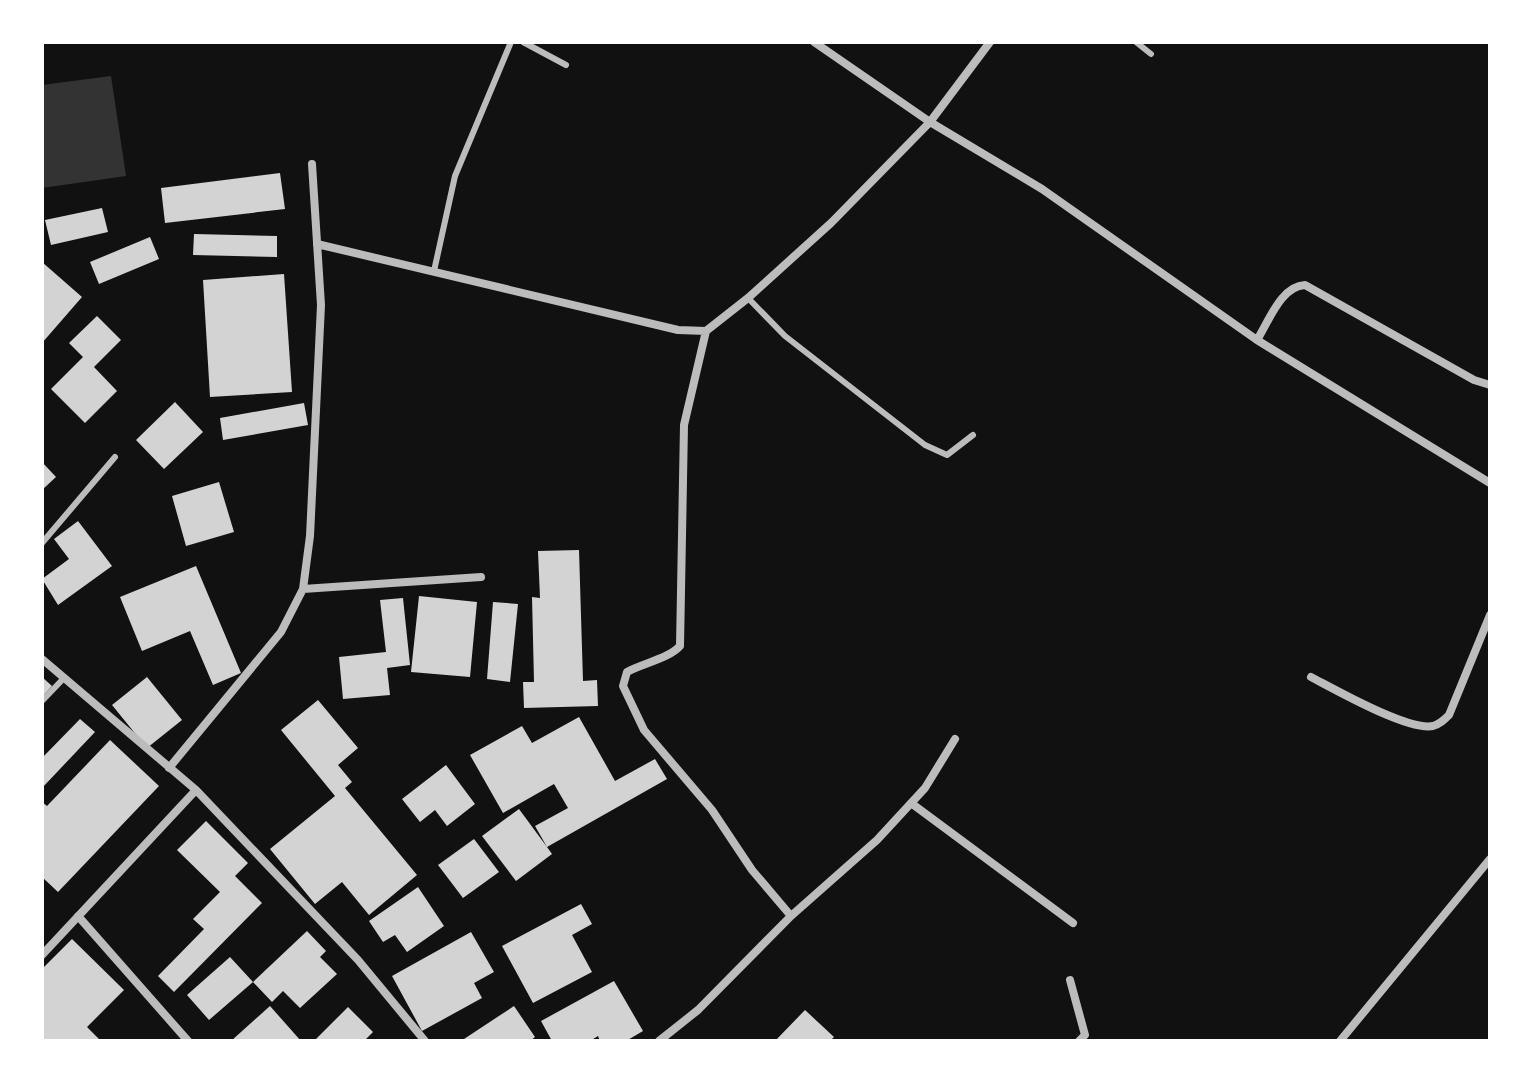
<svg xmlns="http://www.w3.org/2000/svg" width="1532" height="1083" viewBox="0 0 1532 1083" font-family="Helvetica,sans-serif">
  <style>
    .water { fill: #333 }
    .building { fill: #d3d3d3 }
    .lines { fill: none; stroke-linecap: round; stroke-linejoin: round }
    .service { stroke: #bcbcbc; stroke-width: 6 }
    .minor { stroke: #bcbcbc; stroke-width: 8 }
  </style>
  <rect width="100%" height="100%" fill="#111"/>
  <path class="water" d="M 111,76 L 126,176 L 42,188 L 42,85 Z"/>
  <path class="building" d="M 280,173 L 285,209 L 165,223 L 161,188 Z
    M 102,208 L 108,232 L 51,245 L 45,220 Z
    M 194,234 L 277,236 L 277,257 L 193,255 Z
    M 150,237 L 159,259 L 99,284 L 90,262 Z
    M 42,262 L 82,297 L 42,343 Z
    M 284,274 L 292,392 L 210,397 L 203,280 Z
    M 97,316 L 121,340 L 94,367 L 117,391 L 85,423 L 51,389 L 83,357 L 69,343 Z
    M 175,402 L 203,432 L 164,469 L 136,440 Z
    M 304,403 L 308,425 L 223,440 L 220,418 Z
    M 42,462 L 56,477 L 42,490 Z
    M 219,482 L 234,532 L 186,546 L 172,496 Z
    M 78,521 L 112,566 L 58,605 L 42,579 L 69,559 L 54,539 Z
    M 579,550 L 583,681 L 597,680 L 598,706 L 524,708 L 523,682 L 534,682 L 532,597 L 540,598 L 538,551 Z
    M 196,566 L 241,673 L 213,685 L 190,631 L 142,651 L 120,597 Z
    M 419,596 L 477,602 L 470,677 L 411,672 Z
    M 403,598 L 410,665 L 387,668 L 390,695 L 343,699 L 339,657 L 386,652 L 380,600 Z
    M 493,602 L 518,604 L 510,682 L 487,679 Z
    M 42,677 L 52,686 L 42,697 Z
    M 147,677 L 182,720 L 147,748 L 112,705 Z
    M 318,700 L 358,748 L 338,765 L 352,782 L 345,788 L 417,875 L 369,915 L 342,882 L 315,904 L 270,849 L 335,796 L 281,730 Z
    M 579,717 L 615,781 L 655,759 L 667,779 L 547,847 L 552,854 L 516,881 L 482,836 L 519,809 L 547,847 L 535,826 L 568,808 L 554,784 L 503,813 L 470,755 L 522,726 L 532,743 Z
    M 80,719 L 95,732 L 42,788 L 42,758 Z
    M 110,740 L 159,786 L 58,892 L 42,877 L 42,802 L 47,806 Z
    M 446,765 L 475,804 L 447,826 L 435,810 L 420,822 L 402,799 Z
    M 206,821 L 248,863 L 235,876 L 262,903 L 174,992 L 158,976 L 204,929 L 193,919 L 220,892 L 177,850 Z
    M 474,839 L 499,872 L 463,898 L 438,865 Z
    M 418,887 L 444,926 L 407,952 L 395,935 L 383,942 L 369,921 Z
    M 581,904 L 592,924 L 572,935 L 592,972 L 533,1003 L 502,946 Z
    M 307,931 L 326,951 L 320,957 L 337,974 L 300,1008 L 283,991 L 272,1002 L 253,982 Z
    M 471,932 L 494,972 L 474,983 L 482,998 L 422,1031 L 392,976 Z
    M 72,939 L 124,990 L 87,1027 L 101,1041 L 42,1041 L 42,969 Z
    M 230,957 L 253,982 L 209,1020 L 187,995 Z
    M 614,981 L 643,1031 L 626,1041 L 600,1041 L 598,1036 L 590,1041 L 552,1041 L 541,1021 Z
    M 270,1006 L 301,1041 L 231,1041 Z
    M 514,1006 L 535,1037 L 530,1041 L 461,1041 Z
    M 348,1007 L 373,1032 L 364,1041 L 314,1041 Z
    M 805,1010 L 834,1037 L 830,1041 L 775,1041 Z"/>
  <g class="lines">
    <path class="service" d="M 523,42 L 566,65
      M 1136,42 L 1151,54
      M 434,271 L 455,176 L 511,42
      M 748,298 L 785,336 L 925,445 L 947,455 L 973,435
      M 42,543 L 115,457
      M 42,701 L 64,678"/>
    <path class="minor" d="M 814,42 L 930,122 L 1042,189 L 1257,340 L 1490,483
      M 317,244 L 678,330 L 706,331 L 748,298 L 831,223 L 930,122 L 990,42
      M 706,331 L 684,425 L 680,646 C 668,659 643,663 627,672 L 623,686 L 644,730 L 712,810 L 752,870 L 791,916
      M 1257,340 C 1269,321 1281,286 1305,285 L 1474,380 L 1490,385
      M 303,589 L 481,577
      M 42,659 L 196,790 L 358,960 L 425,1041
      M 1311,677 C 1336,690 1408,731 1433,726 C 1440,724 1444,720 1449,715 L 1490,615
      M 169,768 L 281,632 L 303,589 L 310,536 L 321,305 L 312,164
      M 911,803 L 1073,923
      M 78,916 L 188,1041
      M 42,955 L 196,790
      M 1070,980 L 1085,1035 L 1079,1041
      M 659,1041 L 698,1010 L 791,916 L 877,840 L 925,788 L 955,739
      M 1340,1041 L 1490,859"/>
  </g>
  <rect width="1532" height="1083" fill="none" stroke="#ffffff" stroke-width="88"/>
</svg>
